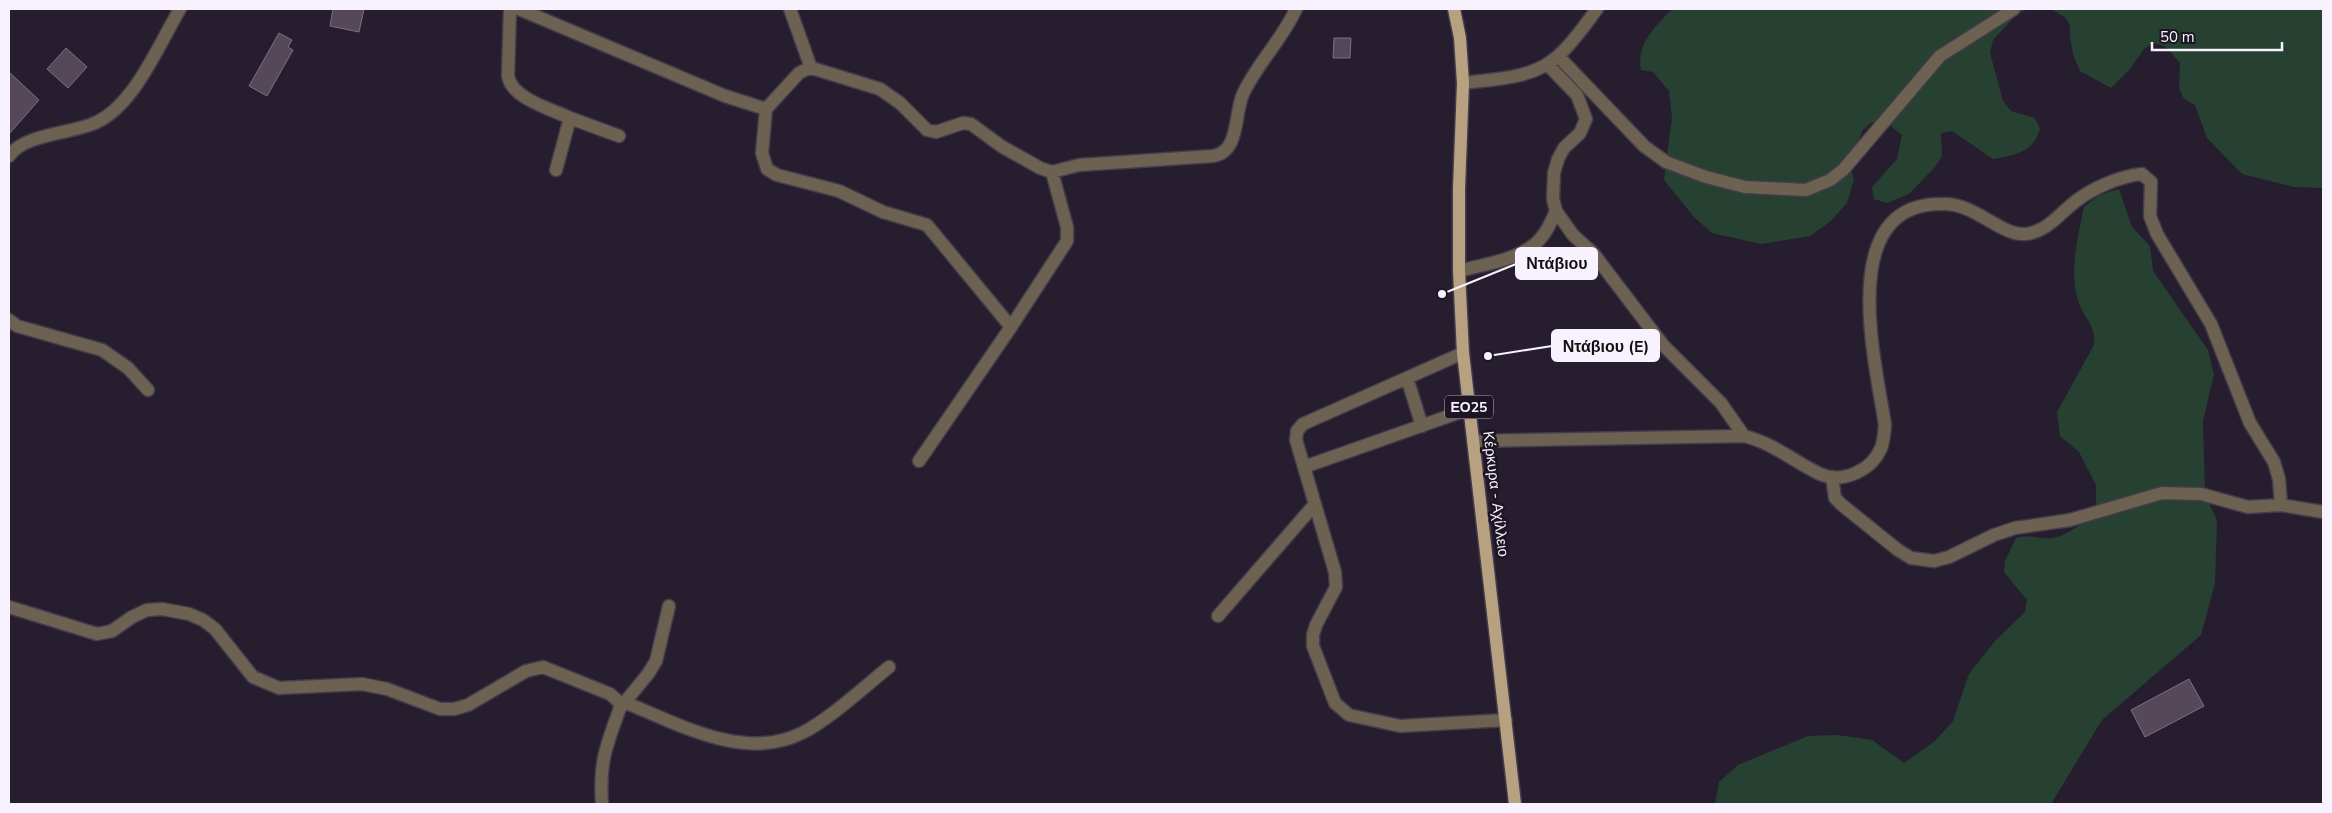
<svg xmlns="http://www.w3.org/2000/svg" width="2332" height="813" viewBox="0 0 2332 813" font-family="'Nunito Sans',sans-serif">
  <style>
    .green { fill: #264131 }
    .building { fill: #554959; stroke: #7d6f81 }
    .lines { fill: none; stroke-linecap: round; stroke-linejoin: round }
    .minor-casing { stroke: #433c4b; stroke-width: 15 }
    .major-casing { stroke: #433c4b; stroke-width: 15 }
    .minor { stroke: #6d6252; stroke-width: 12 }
    .major { stroke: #b8a180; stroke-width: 12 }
    .labels { text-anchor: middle; stroke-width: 5; stroke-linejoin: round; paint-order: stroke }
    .shield { fill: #1d1524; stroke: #b6b0bc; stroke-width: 1 }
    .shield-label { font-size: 14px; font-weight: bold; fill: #f7f2fd }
    .street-label { font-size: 15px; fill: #f7f2fd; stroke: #1d1524 }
    .leader { fill: none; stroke: #f7f2fd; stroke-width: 2 }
    .callout-dot { fill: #f7f2fd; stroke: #1d1524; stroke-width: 2 }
    .callout { fill: #f7f2fd; stroke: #f7f2fd; stroke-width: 2 }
    .callout-label { font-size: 16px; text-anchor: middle; font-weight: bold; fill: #111 }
  </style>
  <rect width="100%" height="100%" fill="#261e2e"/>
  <path class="green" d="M 1672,9 L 2028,9 L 2017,14 L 1993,40 L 1990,53 L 2003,101 L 2011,111 L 2035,118 L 2040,129 C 2033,153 2015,155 1993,159 L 1952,131 L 1941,133 L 1942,157 L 1934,168 L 1909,194 L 1887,203 L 1874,199 L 1872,187 L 1897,159 L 1902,135 L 1883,120 L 1871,123 L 1862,131 L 1850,167 L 1854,179 L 1847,203 L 1831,221 L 1810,236 L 1761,244 L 1712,233 L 1694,217 L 1664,180 L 1672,117 L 1669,91 L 1653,72 L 1641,70 C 1636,44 1655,27 1672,9 Z
    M 2050,9 L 2323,9 L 2323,188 L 2294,187 L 2242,174 L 2207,138 L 2195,105 L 2184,99 L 2179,88 L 2180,63 L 2165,46 L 2153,43 L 2144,49 L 2129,70 L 2111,88 L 2080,71 C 2077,64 2073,56 2072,48 C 2067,24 2077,21 2050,9 Z
    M 2119,189 L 2132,227 L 2150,246 L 2153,271 L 2208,350 L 2214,374 L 2203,421 L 2205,495 L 2217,520 L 2215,583 L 2201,635 L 2102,720 L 2051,804 L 1715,804 L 1719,782 L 1738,765 L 1808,736 L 1837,735 L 1872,740 L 1904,763 L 1935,741 L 1953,721 L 1969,674 L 1995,641 L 2025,612 L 2027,600 L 2004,572 L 2005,561 L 2016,538 C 2031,534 2042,540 2054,538 C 2071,534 2084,521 2096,510 L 2096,485 L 2079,452 L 2060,436 L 2057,412 L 2094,345 C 2096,326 2085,320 2079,303 C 2068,275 2078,236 2084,207 L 2099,195 Z"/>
  <path class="building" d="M 333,9 L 364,9 L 359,32 L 330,26 Z
    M 279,33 L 292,40 L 288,47 L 293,50 L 267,96 L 249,86 Z
    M 1334,38 L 1351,38 L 1350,58 L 1333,58 Z
    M 66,48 L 87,67 L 68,88 L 47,69 Z
    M 9,72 L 39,100 L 9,134 Z
    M 2189,679 L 2204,706 L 2145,737 L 2131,710 Z"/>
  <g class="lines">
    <g class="minor-casing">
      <path id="minor" d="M 510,9 L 508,75 C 510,98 551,109 570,118 L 556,170
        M 519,9 L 725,96 L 766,109 L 799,73 L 807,69 L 815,69 L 880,89 L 900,103 L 927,130 L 936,132 L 963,123 L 971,124 L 1001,146 L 1040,168 L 1052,172 L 1079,165 L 1213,156 C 1240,152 1234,114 1243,94 C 1256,65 1282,40 1296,9
        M 790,9 L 811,68
        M 1558,56 L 1644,146 L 1666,162 L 1706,177 L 1745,187 L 1806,190 L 1830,180 L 1843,170 L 1940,56 L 2014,9
        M 1547,64 L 1577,95 L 1586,119 L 1580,133 L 1564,148 L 1558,159 L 1554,173 L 1553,199 L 1556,211 L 1573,235 L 1593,253 L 1663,345 L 1721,403 L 1744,436
        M 1463,83 C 1495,79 1533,79 1558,56 C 1573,43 1585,25 1597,9
        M 766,109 L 762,153 L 767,169 L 777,175 L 839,191 L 883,212 L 927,225 L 1011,327 L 1067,241 L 1067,227 L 1052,172
        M 570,118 L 619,136
        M 9,156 C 25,133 73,134 97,122 C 135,104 159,44 180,9
        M 1459,271 C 1484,264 1523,260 1541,238 C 1548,230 1552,220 1556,211
        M 9,320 L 17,326 L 102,350 L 128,368 L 148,390
        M 1463,353 L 1303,424 L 1297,431 L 1296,440 L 1335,572 L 1336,587 L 1316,625 L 1313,635 L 1313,646 L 1335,703 L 1349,715 L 1400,726 L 1506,720
        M 1407,378 L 1422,426
        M 1473,441 L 1744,436 C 1773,443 1793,461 1820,474 C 1843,484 1872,470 1881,448 C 1884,441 1884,433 1885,425 C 1875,359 1834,199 1946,204 C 1977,205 2001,236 2026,234 C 2048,231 2059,214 2076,201 C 2093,188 2120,176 2142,174 L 2151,182 L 2150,216 L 2157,234 L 2211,324 L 2250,423 L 2274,462 L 2279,479 L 2281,505
        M 919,461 L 1011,327
        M 1304,467 L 1469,409
        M 1832,477 L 1835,498 L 1842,505 L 1898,550 L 1911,558 L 1934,561 L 1949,557 L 1994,535 L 2015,528 L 2070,520 L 2162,493 L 2201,494 L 2248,507 L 2281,505 L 2323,512
        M 9,607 L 97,634 L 112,631 L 132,617 L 147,610 L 162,609 L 189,614 L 203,620 L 215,629 L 253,677 L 279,688 L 362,684 L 387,689 L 440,709 L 454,709 L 468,705 L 526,671 L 543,667 L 610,694 L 619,702 L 620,708 C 606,746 599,763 602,804
        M 1218,616 L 1315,504
        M 624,702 C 679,724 744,762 802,733 C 830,719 864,687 889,667
        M 620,708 L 648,674 L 656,661 L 669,606"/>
    </g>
    <g class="major-casing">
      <path id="major" d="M 1454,9 L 1460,38 L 1463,83 L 1459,189 L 1459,271 L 1463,353 L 1515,804"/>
    </g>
    <use href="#minor" class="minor"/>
    <use href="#major" class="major"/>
  </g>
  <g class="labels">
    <rect class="shield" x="1445" y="395.5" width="48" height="23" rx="4"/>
    <g class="shield-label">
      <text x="1469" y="412">ΕΟ25</text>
    </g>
    <g class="street-label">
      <text transform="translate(1496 494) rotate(83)" y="5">Κέρκυρα - Αχίλλειο</text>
    </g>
  </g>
  <path class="leader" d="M1442 294L1516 264M1488 356L1552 346"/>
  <g class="callout-dot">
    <circle cx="1442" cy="294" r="5"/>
    <circle cx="1488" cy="356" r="5"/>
  </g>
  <g class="callout">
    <rect x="1516" y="248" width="81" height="31" rx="5"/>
    <rect x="1552" y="330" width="107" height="31" rx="5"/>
  </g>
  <g class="callout-label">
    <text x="1557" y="269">Ντάβιου</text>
    <text x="1606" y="352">Ντάβιου (E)</text>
  </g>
  <rect width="2332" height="813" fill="none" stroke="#f7f2fd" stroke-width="20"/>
  <path d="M2152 42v8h130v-8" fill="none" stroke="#f7f2fd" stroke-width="2.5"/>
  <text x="2160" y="42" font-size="15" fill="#f7f2fd" stroke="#1d1524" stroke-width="4" paint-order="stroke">50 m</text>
</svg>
